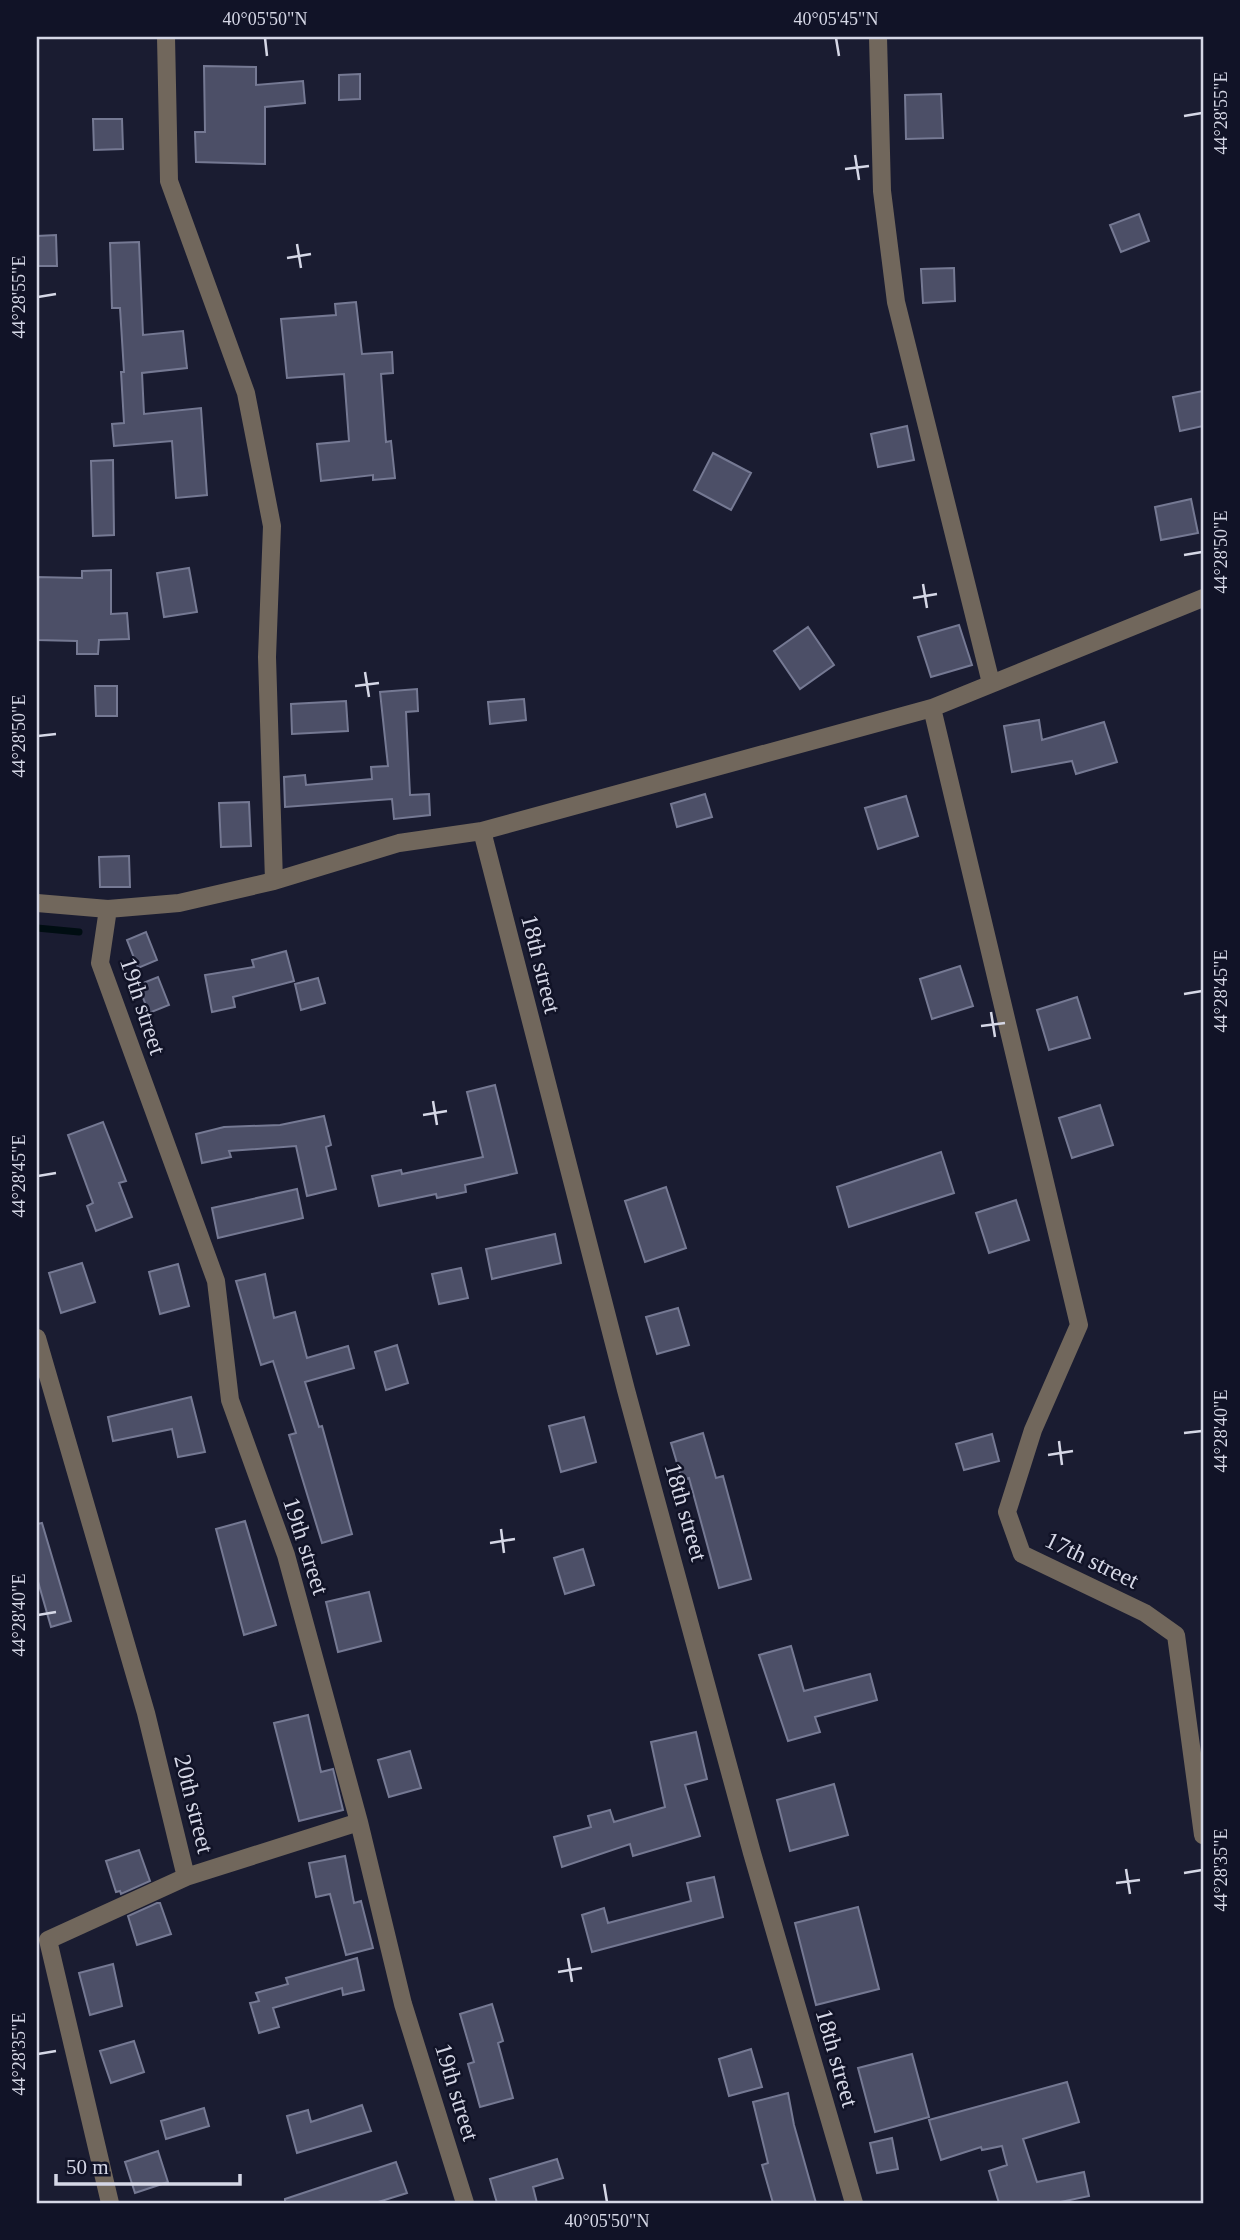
<svg xmlns="http://www.w3.org/2000/svg" width="1240" height="2240" viewBox="0 0 1240 2240" font-family="Georgia,serif">
  <style>
    .lines { fill: none; stroke-linecap: round; stroke-linejoin: round }
    .stream { stroke: #000d12; stroke-width: 7 }
    .building { fill: #4c4f67; stroke: #757993; stroke-width: 2 }
    .minor { stroke: #71675c; stroke-width: 18 }
    .ticks { fill: none; stroke: #d5d7e6; stroke-width: 2.5 }
    .labels { text-anchor: middle; stroke-width: 5; stroke-linejoin: round; paint-order: stroke }
    .street-label { font-size: 24px; fill: #d5d7e6; stroke: #111327 }
    .neatline { fill: none; stroke: #d5d7e6; stroke-width: 2.5 }
    .ticks-label { font-size: 18px; text-anchor: middle; fill: #d5d7e6 }
  </style>
  <rect width="100%" height="100%" fill="#1a1c31"/>
  <g class="lines">
    <path class="stream" d="M 37,928 L 79,932"/>
  </g>
  <path class="building" d="M 204,66 L 256,67 L 256,85 L 303,81 L 305,103 L 265,107 L 265,164 L 196,162 L 195,132 L 205,132 Z
    M 360,74 L 360,99 L 339,100 L 339,75 Z
    M 941,94 L 943,138 L 906,139 L 905,95 Z
    M 93,119 L 122,119 L 123,149 L 94,150 Z
    M 1139,214 L 1149,241 L 1121,252 L 1110,225 Z
    M 56,235 L 57,266 L 37,266 L 37,236 Z
    M 139,242 L 143,335 L 183,331 L 187,368 L 142,373 L 144,414 L 201,408 L 207,495 L 176,498 L 172,441 L 114,446 L 112,424 L 124,423 L 121,372 L 124,372 L 120,308 L 112,308 L 110,243 Z
    M 954,268 L 955,301 L 923,303 L 921,269 Z
    M 356,302 L 362,354 L 392,352 L 393,373 L 381,374 L 386,442 L 391,441 L 395,478 L 373,480 L 373,475 L 321,481 L 317,444 L 349,441 L 344,374 L 287,378 L 281,319 L 336,315 L 335,304 Z
    M 1203,391 L 1203,426 L 1180,431 L 1173,397 Z
    M 907,426 L 914,460 L 878,467 L 871,434 Z
    M 713,453 L 751,473 L 731,510 L 694,490 Z
    M 113,460 L 114,535 L 93,536 L 91,461 Z
    M 1191,499 L 1198,533 L 1161,540 L 1155,507 Z
    M 189,568 L 197,612 L 164,617 L 157,573 Z
    M 111,570 L 111,614 L 127,613 L 129,639 L 99,640 L 98,654 L 77,654 L 77,641 L 37,640 L 37,577 L 82,578 L 82,571 Z
    M 959,625 L 972,665 L 931,677 L 918,637 Z
    M 808,627 L 834,665 L 800,689 L 774,651 Z
    M 95,686 L 117,686 L 117,716 L 96,716 Z
    M 417,689 L 418,711 L 406,712 L 410,795 L 429,794 L 430,815 L 394,819 L 392,799 L 285,807 L 284,777 L 305,775 L 306,785 L 372,779 L 371,767 L 388,766 L 380,692 Z
    M 524,699 L 526,720 L 490,724 L 488,702 Z
    M 346,701 L 348,731 L 292,734 L 291,704 Z
    M 1039,720 L 1042,740 L 1104,722 L 1117,762 L 1076,774 L 1072,761 L 1012,772 L 1004,726 Z
    M 705,794 L 712,817 L 677,827 L 671,804 Z
    M 906,796 L 918,836 L 878,849 L 865,808 Z
    M 249,802 L 251,846 L 221,847 L 219,803 Z
    M 129,856 L 130,887 L 100,887 L 99,857 Z
    M 146,932 L 157,960 L 138,968 L 127,940 Z
    M 286,951 L 294,981 L 233,997 L 235,1007 L 212,1012 L 205,975 L 254,967 L 252,960 Z
    M 960,966 L 973,1006 L 932,1019 L 920,979 Z
    M 158,977 L 169,1005 L 149,1013 L 138,985 Z
    M 318,978 L 325,1003 L 301,1010 L 295,984 Z
    M 1077,997 L 1090,1038 L 1049,1050 L 1037,1010 Z
    M 495,1085 L 517,1173 L 465,1185 L 466,1192 L 437,1198 L 436,1194 L 379,1206 L 372,1176 L 401,1170 L 402,1174 L 483,1157 L 467,1092 Z
    M 1100,1105 L 1113,1145 L 1072,1158 L 1059,1118 Z
    M 324,1116 L 331,1145 L 326,1147 L 336,1189 L 307,1196 L 296,1146 L 229,1151 L 231,1157 L 202,1163 L 196,1134 L 224,1127 L 280,1125 Z
    M 103,1122 L 126,1181 L 119,1183 L 132,1217 L 96,1231 L 87,1206 L 93,1203 L 68,1135 Z
    M 941,1152 L 954,1193 L 849,1227 L 837,1187 Z
    M 666,1187 L 686,1248 L 645,1262 L 625,1201 Z
    M 297,1189 L 303,1218 L 218,1238 L 212,1208 Z
    M 1016,1200 L 1029,1240 L 989,1253 L 976,1213 Z
    M 555,1234 L 561,1263 L 492,1279 L 486,1249 Z
    M 82,1263 L 95,1302 L 61,1313 L 49,1273 Z
    M 178,1264 L 189,1306 L 160,1314 L 149,1272 Z
    M 461,1268 L 468,1298 L 439,1304 L 432,1274 Z
    M 265,1274 L 274,1318 L 295,1312 L 307,1358 L 348,1346 L 354,1368 L 305,1382 L 319,1427 L 322,1426 L 352,1534 L 322,1543 L 289,1435 L 296,1433 L 273,1361 L 261,1365 L 236,1281 Z
    M 678,1308 L 689,1345 L 657,1354 L 646,1317 Z
    M 397,1345 L 408,1383 L 386,1390 L 375,1352 Z
    M 191,1397 L 205,1452 L 178,1457 L 172,1429 L 113,1441 L 108,1417 Z
    M 584,1417 L 596,1462 L 561,1472 L 549,1426 Z
    M 703,1433 L 716,1478 L 723,1476 L 751,1579 L 719,1588 L 689,1478 L 682,1480 L 671,1443 Z
    M 992,1434 L 999,1461 L 964,1470 L 956,1444 Z
    M 245,1521 L 276,1625 L 244,1635 L 216,1529 Z
    M 42,1523 L 71,1621 L 51,1627 L 37,1578 L 37,1524 Z
    M 583,1549 L 594,1585 L 565,1594 L 554,1558 Z
    M 369,1592 L 381,1641 L 338,1652 L 326,1602 Z
    M 791,1646 L 804,1691 L 870,1674 L 877,1700 L 815,1717 L 820,1732 L 788,1741 L 759,1655 Z
    M 308,1715 L 321,1772 L 333,1769 L 343,1810 L 299,1821 L 274,1723 Z
    M 696,1732 L 707,1779 L 685,1785 L 700,1836 L 633,1856 L 630,1844 L 562,1867 L 554,1837 L 591,1827 L 588,1816 L 610,1810 L 614,1822 L 665,1807 L 651,1742 Z
    M 410,1751 L 421,1788 L 389,1797 L 378,1760 Z
    M 834,1784 L 848,1835 L 790,1851 L 777,1800 Z
    M 139,1850 L 150,1881 L 121,1894 L 120,1891 L 116,1892 L 106,1861 Z
    M 345,1856 L 354,1903 L 361,1901 L 373,1948 L 346,1955 L 330,1894 L 316,1897 L 309,1863 Z
    M 714,1877 L 723,1917 L 592,1952 L 582,1915 L 604,1908 L 608,1923 L 691,1901 L 687,1883 Z
    M 157,1903 L 160,1903 L 171,1934 L 137,1945 L 128,1916 Z
    M 858,1907 L 879,1989 L 816,2005 L 795,1923 Z
    M 357,1958 L 364,1990 L 343,1995 L 342,1988 L 273,2008 L 279,2027 L 259,2033 L 250,2003 L 259,2001 L 256,1993 L 288,1984 L 286,1978 Z
    M 113,1964 L 122,2006 L 90,2015 L 79,1973 Z
    M 492,2004 L 503,2041 L 498,2043 L 513,2098 L 480,2107 L 468,2064 L 474,2062 L 460,2014 Z
    M 134,2041 L 144,2072 L 111,2083 L 100,2051 Z
    M 751,2049 L 762,2087 L 729,2096 L 719,2059 Z
    M 912,2054 L 929,2117 L 875,2132 L 858,2068 Z
    M 1067,2082 L 1079,2122 L 1023,2139 L 1037,2182 L 1084,2172 L 1089,2196 L 1056,2203 L 999,2203 L 989,2171 L 1007,2165 L 1002,2146 L 982,2150 L 981,2147 L 941,2160 L 929,2120 Z
    M 788,2093 L 794,2125 L 816,2203 L 773,2203 L 762,2165 L 768,2163 L 753,2102 Z
    M 362,2105 L 371,2131 L 297,2153 L 287,2116 L 308,2110 L 311,2122 Z
    M 204,2108 L 209,2126 L 166,2139 L 161,2121 Z
    M 892,2138 L 898,2169 L 877,2173 L 870,2143 Z
    M 158,2151 L 168,2182 L 135,2193 L 125,2162 Z
    M 557,2159 L 563,2178 L 533,2187 L 537,2203 L 497,2203 L 490,2179 Z
    M 396,2162 L 407,2193 L 375,2203 L 285,2203 L 285,2199 Z"/>
  <g class="lines">
    <path class="minor" d="M 166,37 L 169,181 L 246,393 L 272,526 L 267,657 L 274,881
      M 878,37 L 882,191 L 896,302 L 991,683
      M 932,708 L 1079,1325 L 1033,1430 L 1007,1512 L 1022,1554 L 1145,1613 L 1176,1635 L 1203,1835
      M 482,831 L 626,1390 L 752,1853 L 854,2203
      M 37,903 L 108,909 L 179,903 L 274,881 L 399,843 L 482,831 L 932,708 L 1203,598
      M 108,909 L 100,963 L 216,1281 L 230,1400 L 286,1555 L 359,1822 L 403,2004 L 465,2203
      M 37,1338 L 146,1713 L 186,1877 L 48,1940 L 110,2203
      M 186,1877 L 359,1822"/>
  </g>
  <path class="ticks" d="M 265,38 L 267,56M 836,38 L 839,56M 1184,116 L 1202,113M 855,155 L 859,180M 845,169 L 869,166M 297,244 L 301,268M 287,258 L 311,254M 38,297 L 56,294M 1184,555 L 1202,552M 923,584 L 927,608M 913,598 L 937,594M 365,672 L 369,697M 355,686 L 379,683M 38,736 L 56,734M 1184,994 L 1202,991M 991,1012 L 995,1037M 981,1026 L 1005,1023M 433,1101 L 437,1125M 423,1115 L 447,1111M 38,1176 L 56,1173M 1184,1433 L 1202,1431M 1059,1441 L 1062,1465M 1048,1455 L 1073,1451M 501,1529 L 504,1553M 490,1543 L 515,1539M 38,1615 L 56,1612M 1126,1869 L 1130,1894M 1184,1873 L 1202,1870M 1116,1883 L 1140,1880M 568,1958 L 572,1982M 558,1972 L 582,1968M 38,2054 L 56,2051M 604,2184 L 607,2202"/>
  <g class="labels">
    <g class="street-label">
      <text transform="translate(541 964) rotate(76)" y="8">18th street</text>
      <text transform="translate(143 1006) rotate(72)" y="8">19th street</text>
      <text transform="translate(686 1512) rotate(74)" y="8">18th street</text>
      <text transform="translate(306 1546) rotate(72)" y="8">19th street</text>
      <text transform="translate(1092 1560) rotate(26)" y="8">17th street</text>
      <text transform="translate(194 1804) rotate(76)" y="8">20th street</text>
      <text transform="translate(837 2058) rotate(74)" y="8">18th street</text>
      <text transform="translate(457 2092) rotate(73)" y="8">19th street</text>
    </g>
  </g>
  <rect width="1240" height="2240" fill="none" stroke="#111327" stroke-width="77"/>
  <path d="M56 2174v10h184v-10" fill="none" stroke="#d5d7e6" stroke-width="3.5"/>
  <text x="66" y="2174" font-size="21" fill="#d5d7e6" stroke="#111327" stroke-width="5" paint-order="stroke">50 m</text>
  <rect x="38" y="38" width="1164" height="2164" class="neatline"/>
  <g class="ticks-label">
    <text x="265" y="25">40°05'50"N</text>
    <text x="836" y="25">40°05'45"N</text>
    <text transform="translate(1221 113) rotate(-90)" y="6">44°28'55"E</text>
    <text transform="translate(19 297) rotate(-90)" y="6">44°28'55"E</text>
    <text transform="translate(1221 552) rotate(-90)" y="6">44°28'50"E</text>
    <text transform="translate(19 736) rotate(-90)" y="6">44°28'50"E</text>
    <text transform="translate(1221 991) rotate(-90)" y="6">44°28'45"E</text>
    <text transform="translate(19 1176) rotate(-90)" y="6">44°28'45"E</text>
    <text transform="translate(1221 1431) rotate(-90)" y="6">44°28'40"E</text>
    <text transform="translate(19 1615) rotate(-90)" y="6">44°28'40"E</text>
    <text transform="translate(1221 1870) rotate(-90)" y="6">44°28'35"E</text>
    <text transform="translate(19 2054) rotate(-90)" y="6">44°28'35"E</text>
    <text x="607" y="2227">40°05'50"N</text>
  </g>
</svg>
